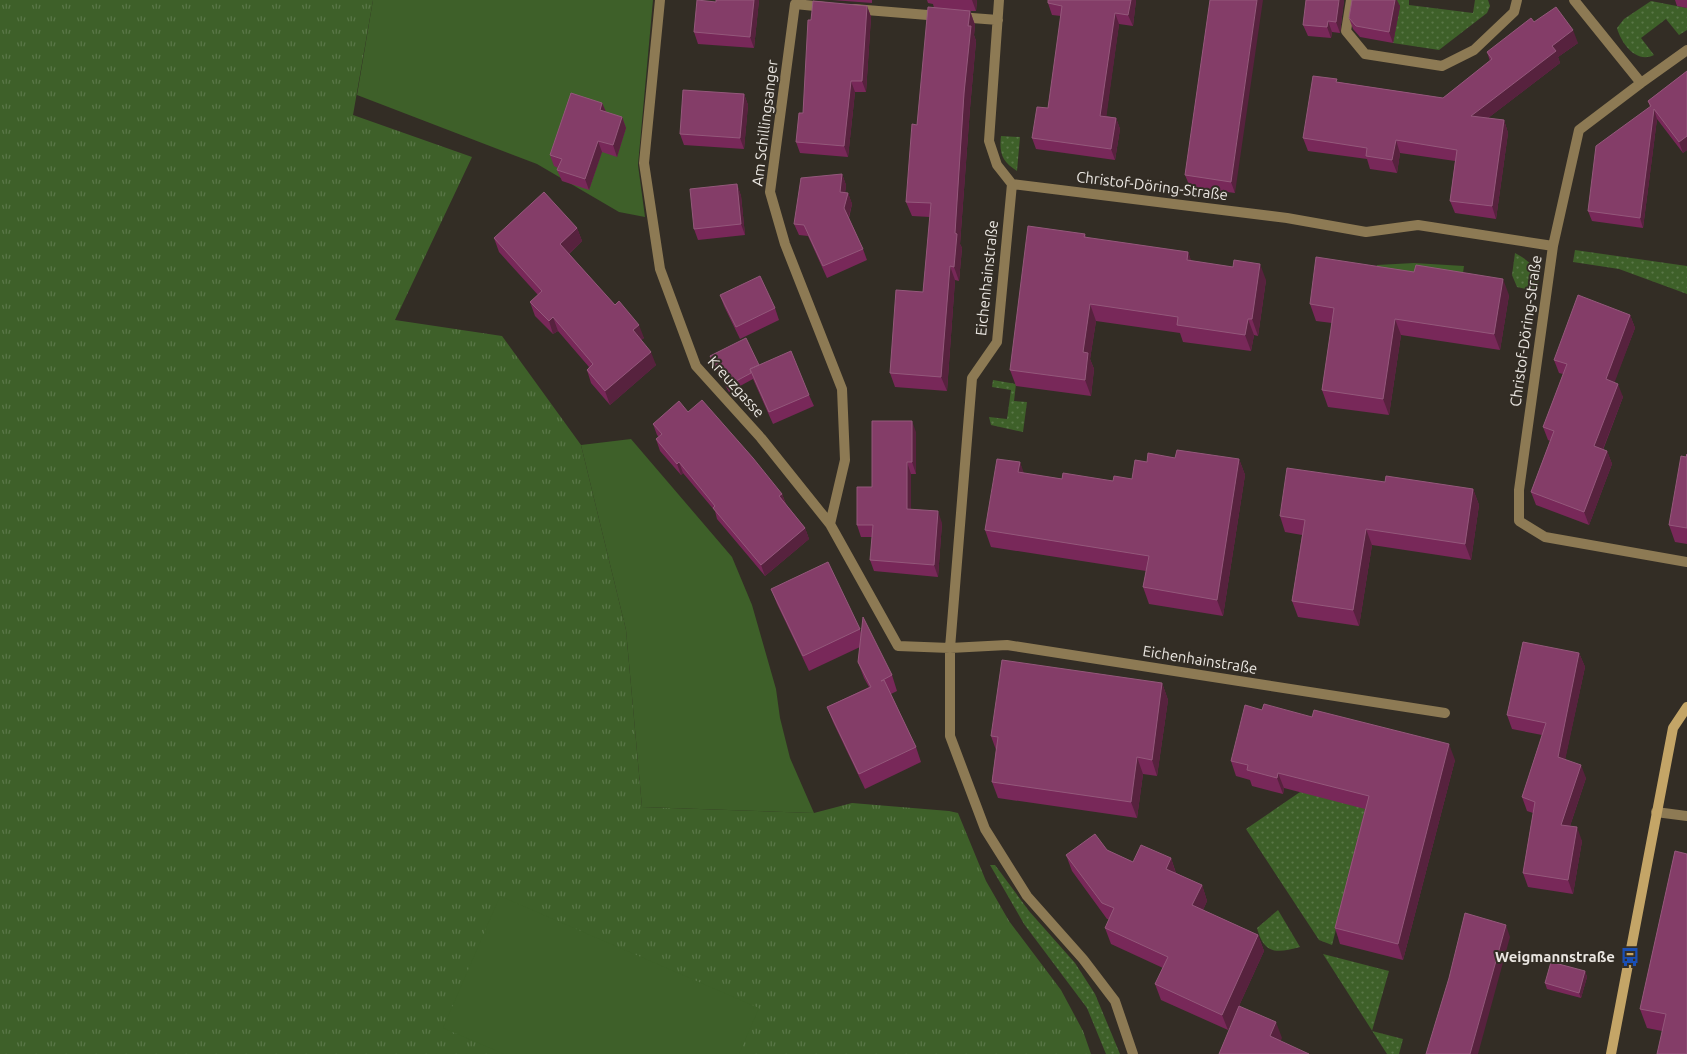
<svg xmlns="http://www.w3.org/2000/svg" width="1687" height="1054" viewBox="0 0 1687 1054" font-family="Ubuntu,sans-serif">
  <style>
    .grass { fill: url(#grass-dots) }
    .park { fill: url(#park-tufts) }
    .garden { fill: #3e6029 }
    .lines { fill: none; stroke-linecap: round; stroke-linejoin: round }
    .street { stroke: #8d7a54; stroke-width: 10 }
    .secondary { stroke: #c4a567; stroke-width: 10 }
    .wall { fill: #782859 }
    .shaded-wall { fill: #57223e }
    .building { fill: #843d68; stroke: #94587b }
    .labels { text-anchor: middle; stroke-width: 4; stroke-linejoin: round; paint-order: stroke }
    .street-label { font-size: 15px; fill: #ebe7e2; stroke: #332d25 }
    .poi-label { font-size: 15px; font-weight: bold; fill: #ebe7e2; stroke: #332d25; text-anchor: end }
  </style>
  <defs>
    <pattern id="grass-dots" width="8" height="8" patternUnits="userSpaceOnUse" patternTransform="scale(1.25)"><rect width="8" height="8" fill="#3e6029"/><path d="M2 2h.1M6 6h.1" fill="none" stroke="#5a7748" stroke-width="1.8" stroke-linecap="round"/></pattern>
    <pattern id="park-tufts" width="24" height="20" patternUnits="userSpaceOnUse" patternTransform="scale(1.25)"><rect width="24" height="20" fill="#3e6029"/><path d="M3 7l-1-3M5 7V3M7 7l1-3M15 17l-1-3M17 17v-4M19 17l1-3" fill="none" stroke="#5a7748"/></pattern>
  </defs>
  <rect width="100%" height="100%" fill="#332d25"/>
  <path class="grass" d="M 1394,0 L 1409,0 L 1409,5 L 1473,13 L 1475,0 L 1488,0 L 1490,6 L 1487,13 L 1439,50 L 1393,43 L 1400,6 Z
    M 1651,1 L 1687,8 L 1687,30 L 1679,35 L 1666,19 L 1641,38 L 1654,55 C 1636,64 1621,43 1617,28 L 1624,19 Z
    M 1001,136 L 1020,137 L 1017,171 C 1002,162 999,153 1001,136 Z
    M 1575,250 L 1687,266 L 1687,294 L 1619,269 L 1573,262 Z
    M 1515,253 C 1530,261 1544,272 1536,291 L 1517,287 L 1512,275 Z
    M 993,380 L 1016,384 L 1014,401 L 1027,402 L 1023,432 L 991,425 L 989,417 L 1007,419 L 1011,390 L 992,387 Z
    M 1300,792 L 1370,796 L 1332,945 L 1319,940 L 1246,829 Z
    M 990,865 L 995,865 L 1029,911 L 1075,963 L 1095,994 L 1120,1054 L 1106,1054 L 1087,1008 L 1024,924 Z
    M 1278,910 L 1300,947 C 1277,953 1264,955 1257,928 Z
    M 1323,954 L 1389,971 L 1372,1031 L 1403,1039 L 1399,1054 L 1387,1054 Z"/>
  <path class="park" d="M 0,0 L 373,0 L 353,115 L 472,157 L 395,320 L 502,336 L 581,445 L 626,630 L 642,807 L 814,813 L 852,803 L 949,811 L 958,813 L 986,881 L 1009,921 L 1061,990 L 1083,1031 L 1091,1054 L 0,1054 Z"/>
  <path class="garden" d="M 373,0 L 653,0 L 638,165 L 645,217 L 619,212 L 537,164 L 357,95 Z
    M 1414,263 L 1464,266 L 1461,287 L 1375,281 L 1377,265 Z
    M 631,439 L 732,557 L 752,605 L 776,689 L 780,718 L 790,758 L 814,813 L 642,807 L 626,630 L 581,445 Z
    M 500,896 L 759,1008 L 739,1054 L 504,1054 L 443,1028 Z"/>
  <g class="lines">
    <path class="street" d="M 660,0 L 644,163 L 660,269 L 696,366 L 761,438 L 830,524 L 898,646 L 950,648 L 1007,645 L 1445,713
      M 999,0 L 989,141 L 997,165 L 1012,184 L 997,342 L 972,378 L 950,648 L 950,736 L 985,829 L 1027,896 L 1083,959 L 1115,1001 L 1133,1054
      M 1351,0 L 1346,31 L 1365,54 L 1442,66 L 1474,50 L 1514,12 L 1517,0
      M 1574,0 L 1641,83 L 1687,50
      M 825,7 L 795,4 L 770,192 L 785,244 L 842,389 L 845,460 L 830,524
      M 854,9 L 940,16
      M 959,17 L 998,20
      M 1012,184 L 1287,218 L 1366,232 L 1418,225 L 1553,246 L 1519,490 L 1519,521 L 1545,537 L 1687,562
      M 1553,246 L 1579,130 L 1641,83
      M 1656,812 L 1687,816"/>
    <path class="secondary" d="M 1611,1054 L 1673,728 L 1687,707"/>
  </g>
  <path class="wall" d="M 716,0 L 759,0 L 754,48 L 698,44 L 694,32 L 716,2 Z
    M 832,0 L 872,0 L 872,3 Z
    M 927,0 L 977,0 L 976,11 L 970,11 L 975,25 L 974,35 L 976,41 L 970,108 L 960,244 L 962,248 L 959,281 L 955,280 L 947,391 L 895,387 L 890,373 L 923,292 L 930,217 L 912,216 L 906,202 L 934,8 L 933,4 L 928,3 Z
    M 1048,0 L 1136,0 L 1133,26 L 1119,24 L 1106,116 L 1116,118 L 1120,129 L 1115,160 L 1036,149 L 1032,138 L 1048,108 L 1061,16 L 1052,15 L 1048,3 Z
    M 1210,0 L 1235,193 L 1190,187 L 1185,175 Z
    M 1344,0 L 1340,33 L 1332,32 L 1331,38 L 1308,36 L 1303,25 Z
    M 1675,0 L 1687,0 L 1687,8 L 1677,6 Z
    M 867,6 L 871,17 L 866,92 L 855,92 L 848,157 L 800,153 L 796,142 L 803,113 L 811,20 Z
    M 1400,6 L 1393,43 L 1360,37 L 1353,29 L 1349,18 Z
    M 1534,22 L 1578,43 L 1558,57 L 1560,63 L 1488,118 L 1504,120 L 1508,133 L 1496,219 L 1455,213 L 1450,201 L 1455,161 L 1400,153 L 1397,173 L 1370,169 L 1367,159 L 1308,151 L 1303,138 L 1338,82 L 1443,98 L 1490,61 L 1487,52 Z
    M 1687,71 L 1687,150 L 1683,153 L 1657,119 L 1643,228 L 1592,221 L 1588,211 L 1650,107 L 1648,101 Z
    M 744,94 L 748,105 L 744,149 L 684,145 L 680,134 Z
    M 602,103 L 606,112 L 622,117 L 626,128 L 617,157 L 602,152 L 589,190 L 562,181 L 557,170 L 558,168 L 554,166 L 550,155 Z
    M 842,174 L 846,185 L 845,193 L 848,193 L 852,204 L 849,218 L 863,249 L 867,260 L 827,278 L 808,236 L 799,235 L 794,224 Z
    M 737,184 L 741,196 L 745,235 L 698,240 L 694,229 Z
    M 577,228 L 582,241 L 569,254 L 644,338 L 641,340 L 656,365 L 610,405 L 591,383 L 587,370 L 589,367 L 558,331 L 553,334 L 535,316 L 530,302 L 538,295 L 499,252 L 494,238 Z
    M 1085,234 L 1086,238 L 1188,252 L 1191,261 L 1266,280 L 1258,336 L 1254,335 L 1251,351 L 1183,342 L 1180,333 L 1096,321 L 1090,359 L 1094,369 L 1091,396 L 1016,386 L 1010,370 Z
    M 720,295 L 775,308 L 779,320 L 740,339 L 724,306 Z
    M 1509,295 L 1500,350 L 1401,335 L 1389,415 L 1328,407 L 1322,390 L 1332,323 L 1316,321 L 1310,304 Z
    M 1630,315 L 1635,328 L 1614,382 L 1623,397 L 1603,450 L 1607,451 L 1612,464 L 1589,525 L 1536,505 L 1531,492 L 1550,441 L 1548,440 L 1543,427 L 1563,374 L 1559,373 L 1554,360 Z
    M 710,356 L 759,365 L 809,395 L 814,406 L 773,424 L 753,379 L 729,392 L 712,362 Z
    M 688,412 L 782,494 L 786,504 L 805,528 L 809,539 L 765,576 L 717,519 L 715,511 L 683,473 L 681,475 L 660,451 L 656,439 L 659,437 L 657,435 L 653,424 Z
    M 916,432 L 916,474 L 911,474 L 911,509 L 942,523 L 938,577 L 874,571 L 870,560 L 872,537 L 861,537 L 857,525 L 872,487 Z
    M 1687,454 L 1687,544 L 1675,542 L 1669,525 Z
    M 1175,458 L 1239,459 L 1245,475 L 1223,616 L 1149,604 L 1143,587 L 1146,571 L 991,547 L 985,530 L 1020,462 L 1023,473 L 1062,479 L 1113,481 L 1132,479 L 1147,462 Z
    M 1385,482 L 1473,489 L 1479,505 L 1471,560 L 1372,545 L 1359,626 L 1298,617 L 1292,601 L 1302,535 L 1285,532 L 1280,516 Z
    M 771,589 L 860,629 L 861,633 L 892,675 L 897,691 L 891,694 L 916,747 L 921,762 L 865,789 L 833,722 L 827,707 L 869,687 L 864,678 L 858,662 L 860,647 L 809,671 L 777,604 Z
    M 1579,653 L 1585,667 L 1565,759 L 1586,778 L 1570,826 L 1582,841 L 1573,894 L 1528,887 L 1523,873 L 1533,813 L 1527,811 L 1522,797 L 1542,735 L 1512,729 L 1507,715 Z
    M 1162,683 L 1168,700 L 1157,776 L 1143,774 L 1137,818 L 998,798 L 992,782 L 996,750 L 991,736 Z
    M 1455,760 L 1403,960 L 1340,944 L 1335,928 L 1365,809 L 1284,788 L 1283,794 L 1252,786 L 1250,780 L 1236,776 L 1231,761 Z
    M 1107,850 L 1133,862 L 1171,858 L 1176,873 L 1202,885 L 1207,901 L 1203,910 L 1258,935 L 1264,951 L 1228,1030 L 1161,1000 L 1155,984 L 1163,968 L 1111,944 L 1105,928 L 1109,919 L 1107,919 L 1072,871 L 1066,855 Z
    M 1675,851 L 1687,1054 L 1662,1031 L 1647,1028 L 1640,1009 Z
    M 1585,971 L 1587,977 L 1581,998 L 1547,989 L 1545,983 Z"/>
  <path class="shaded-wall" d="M 754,0 L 759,0 L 754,48 L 750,37 Z
    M 972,0 L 977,0 L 976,11 Z
    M 1131,0 L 1136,0 L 1133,26 L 1128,15 Z
    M 1257,0 L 1263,0 L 1235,193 L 1231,182 Z
    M 1339,0 L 1344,0 L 1340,33 L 1336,22 Z
    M 1395,0 L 1397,0 L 1400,6 L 1393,43 L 1389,32 Z
    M 867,6 L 871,17 L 866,92 L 862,81 Z
    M 970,11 L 975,25 L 974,35 L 976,41 L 970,108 L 960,244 L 962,248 L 959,281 L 954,267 L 955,233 Z
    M 1115,13 L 1119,24 L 1105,127 L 1100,116 Z
    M 1328,21 L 1332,32 L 1331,38 L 1327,27 Z
    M 1573,30 L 1578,43 L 1558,57 L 1560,63 L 1475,128 L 1471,116 L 1552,46 Z
    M 851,81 L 855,92 L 848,157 L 844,146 Z
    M 744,94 L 748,105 L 744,149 L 740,138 Z
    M 602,103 L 607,114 L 600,110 Z
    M 1654,109 L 1657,119 L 1643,228 L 1640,218 Z
    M 622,117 L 626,128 L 617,157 L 613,145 Z
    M 1116,118 L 1120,129 L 1115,160 L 1111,149 Z
    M 1504,120 L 1508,133 L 1496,219 L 1492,206 Z
    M 1687,136 L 1687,150 L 1683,153 L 1679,142 Z
    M 1396,140 L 1400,153 L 1397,173 L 1392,160 Z
    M 598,141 L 602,152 L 589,190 L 585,179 Z
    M 842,174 L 846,185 L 844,203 L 840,192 Z
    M 737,184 L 741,196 L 745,235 L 741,224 Z
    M 848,193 L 852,204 L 848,219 L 844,208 Z
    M 577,228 L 582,241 L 565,257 L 560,244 Z
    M 1188,252 L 1194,268 L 1187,260 Z
    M 1260,264 L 1266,280 L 1258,336 L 1252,319 Z
    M 950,266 L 955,280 L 947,391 L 941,377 Z
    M 1503,279 L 1509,295 L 1500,350 L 1494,334 Z
    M 1090,304 L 1096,321 L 1090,359 L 1094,369 L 1091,396 L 1085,380 L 1083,352 Z
    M 1630,315 L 1635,328 L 1611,392 L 1606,379 Z
    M 553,317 L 558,331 L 553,334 L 549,321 Z
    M 1248,319 L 1254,335 L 1251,351 L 1245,335 Z
    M 1395,319 L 1401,335 L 1389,415 L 1383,399 Z
    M 639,325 L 644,338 L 637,343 L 633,330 Z
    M 651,352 L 656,365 L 610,405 L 605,391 Z
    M 1618,384 L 1623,397 L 1599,459 L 1594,446 Z
    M 912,421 L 916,432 L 916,474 L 912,462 Z
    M 1607,451 L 1612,464 L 1589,525 L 1584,512 Z
    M 1239,459 L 1245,475 L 1223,616 L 1217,600 Z
    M 679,462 L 683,473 L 681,475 L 677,464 Z
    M 907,462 L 911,474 L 911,520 L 907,509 Z
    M 1020,462 L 1026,479 L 1018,472 Z
    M 1473,489 L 1479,505 L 1471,560 L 1465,544 Z
    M 782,494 L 786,505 L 779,496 Z
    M 938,511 L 942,523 L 938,577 L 934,565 Z
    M 805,528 L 809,539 L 765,576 L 761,565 Z
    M 1366,529 L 1372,545 L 1359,626 L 1353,610 Z
    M 1579,653 L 1585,667 L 1563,770 L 1558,757 Z
    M 1162,683 L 1168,700 L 1157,776 L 1152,760 Z
    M 1449,744 L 1455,760 L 1403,960 L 1398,944 Z
    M 1137,757 L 1143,774 L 1137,818 L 1131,802 Z
    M 1581,765 L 1586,778 L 1566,838 L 1561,825 Z
    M 1278,773 L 1284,788 L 1283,794 L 1277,778 Z
    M 1577,827 L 1582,841 L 1573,894 L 1568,880 Z
    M 1171,858 L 1176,874 L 1166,869 Z
    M 1202,885 L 1207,901 L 1198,921 L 1192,905 Z
    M 1506,925 L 1510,937 L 1478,1054 L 1470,1054 Z
    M 1258,935 L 1264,951 L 1228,1030 L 1222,1015 Z
    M 1585,971 L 1587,977 L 1581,998 L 1579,993 Z
    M 1276,1022 L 1282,1038 L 1276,1052 L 1270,1036 Z"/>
  <path class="building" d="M 697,0 L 716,2 L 716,0 L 754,0 L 750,37 L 694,32 Z
    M 1048,0 L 1131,0 L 1128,15 L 1115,13 L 1100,116 L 1116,118 L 1111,149 L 1032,138 L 1037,107 L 1048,108 L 1062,6 L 1048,3 Z
    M 1210,0 L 1257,0 L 1231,182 L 1185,175 Z
    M 1306,0 L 1339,0 L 1336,22 L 1328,21 L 1327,27 L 1303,25 Z
    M 1352,0 L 1395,0 L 1389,32 L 1356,26 L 1349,18 Z
    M 813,1 L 867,6 L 862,81 L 851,81 L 844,146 L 796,142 L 799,113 L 803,113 L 808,20 L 811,20 Z
    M 928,7 L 970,11 L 968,26 L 971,26 L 964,93 L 955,233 L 957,234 L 954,267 L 950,266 L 941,377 L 890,373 L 896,290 L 923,292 L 931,203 L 906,202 L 912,124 L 917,125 Z
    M 1556,7 L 1573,30 L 1552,46 L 1556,51 L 1471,116 L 1504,120 L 1492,206 L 1450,201 L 1457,150 L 1396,140 L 1392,160 L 1366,156 L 1367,148 L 1303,138 L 1313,76 L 1337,79 L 1336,82 L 1443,98 L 1492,59 L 1487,52 L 1531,18 L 1534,22 Z
    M 1687,71 L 1687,136 L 1679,142 L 1654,109 L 1640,218 L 1588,211 L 1596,146 L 1651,106 L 1648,101 Z
    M 683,90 L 744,94 L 740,138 L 680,134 Z
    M 571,93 L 602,103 L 600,110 L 622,117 L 613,145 L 598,141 L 585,179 L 557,170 L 562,159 L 550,155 Z
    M 842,174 L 840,192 L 848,193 L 844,208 L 863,249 L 823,266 L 804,225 L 794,224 L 801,178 Z
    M 737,184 L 741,224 L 694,229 L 690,189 Z
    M 544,192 L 577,228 L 560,244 L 615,305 L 619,301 L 639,325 L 633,330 L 651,352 L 605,391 L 587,370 L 593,364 L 553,317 L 549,321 L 530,302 L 542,291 L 494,238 Z
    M 1028,226 L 1085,234 L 1084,237 L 1188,252 L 1187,260 L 1233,267 L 1234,260 L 1260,264 L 1252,319 L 1248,319 L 1245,335 L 1177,325 L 1178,317 L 1090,304 L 1083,352 L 1088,353 L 1085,380 L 1010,370 Z
    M 1316,257 L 1414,272 L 1416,265 L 1503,279 L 1494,334 L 1395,319 L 1383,399 L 1322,390 L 1334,308 L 1310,304 Z
    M 760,276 L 775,308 L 736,327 L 720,295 Z
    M 1578,295 L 1630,315 L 1606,379 L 1618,384 L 1594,446 L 1607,451 L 1584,512 L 1531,492 L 1554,431 L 1543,427 L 1567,364 L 1554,360 Z
    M 746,338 L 759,365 L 750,369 L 751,373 L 727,386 L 710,356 Z
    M 791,351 L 809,395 L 769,412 L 750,369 Z
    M 702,400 L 753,458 L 782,494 L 779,496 L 805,528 L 761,565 L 713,508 L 715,506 L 679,462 L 677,464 L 656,439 L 662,434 L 653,424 L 679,401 L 688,412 Z
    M 872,421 L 912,421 L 912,462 L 907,462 L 907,509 L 938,511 L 934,565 L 870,560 L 873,525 L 857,525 L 857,487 L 872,487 Z
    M 1177,450 L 1239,459 L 1217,600 L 1143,587 L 1149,556 L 985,530 L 997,459 L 1020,462 L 1018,472 L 1062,479 L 1063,473 L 1113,481 L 1114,476 L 1132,479 L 1135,460 L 1147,462 L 1148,453 L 1175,458 Z
    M 1687,454 L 1687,528 L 1669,525 L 1681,456 L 1686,457 Z
    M 1287,468 L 1385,482 L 1386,476 L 1473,489 L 1465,544 L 1366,529 L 1353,610 L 1292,601 L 1305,520 L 1280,516 Z
    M 828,562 L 860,629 L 803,656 L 771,589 Z
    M 863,617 L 892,675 L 881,681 L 884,680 L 916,747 L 859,774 L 827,707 L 871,687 L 858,662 Z
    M 1523,642 L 1579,653 L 1558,757 L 1581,765 L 1561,825 L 1577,827 L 1568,880 L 1523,873 L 1535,802 L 1522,797 L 1546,723 L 1507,715 Z
    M 1002,660 L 1162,683 L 1152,760 L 1137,757 L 1131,802 L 992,782 L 998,737 L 991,736 Z
    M 1264,704 L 1312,717 L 1314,710 L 1449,744 L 1398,944 L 1335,928 L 1369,796 L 1278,773 L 1277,778 L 1247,770 L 1248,765 L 1231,761 L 1245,705 L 1262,710 Z
    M 1095,834 L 1107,850 L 1133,862 L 1141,845 L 1171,858 L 1166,869 L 1202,885 L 1192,905 L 1258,935 L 1222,1015 L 1155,984 L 1168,957 L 1105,928 L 1114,908 L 1102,903 L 1066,855 Z
    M 1675,851 L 1687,854 L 1687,1054 L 1657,1054 L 1666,1014 L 1640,1009 Z
    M 1465,913 L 1506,925 L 1470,1054 L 1426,1054 L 1449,978 Z
    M 1551,962 L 1585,971 L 1579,993 L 1545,983 Z
    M 1239,1006 L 1276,1022 L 1270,1036 L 1309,1054 L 1219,1054 Z"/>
  <defs>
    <g id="bus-bare" transform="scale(1.5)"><path d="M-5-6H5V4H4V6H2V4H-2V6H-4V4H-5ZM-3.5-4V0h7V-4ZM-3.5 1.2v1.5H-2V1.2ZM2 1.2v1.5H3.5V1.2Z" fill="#1a4fb4" stroke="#332d25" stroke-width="2.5" paint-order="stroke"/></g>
  </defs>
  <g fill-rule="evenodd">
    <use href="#bus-bare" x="1630" y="957"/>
  </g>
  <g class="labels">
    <g class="street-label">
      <text transform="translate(765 123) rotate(-83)" y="5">Am Schillingsanger</text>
      <text transform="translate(1152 186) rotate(7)" y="5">Christof-Döring-Straße</text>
      <text transform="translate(987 278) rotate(-84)" y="5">Eichenhainstraße</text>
      <text transform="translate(1526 331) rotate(-82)" y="5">Christof-Döring-Straße</text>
      <text transform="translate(736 387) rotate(48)" y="5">Kreuzgasse</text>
      <text transform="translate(1200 660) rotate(9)" y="5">Eichenhainstraße</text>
    </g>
    <g class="poi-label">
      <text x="1615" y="962">Weigmannstraße</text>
    </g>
  </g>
</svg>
